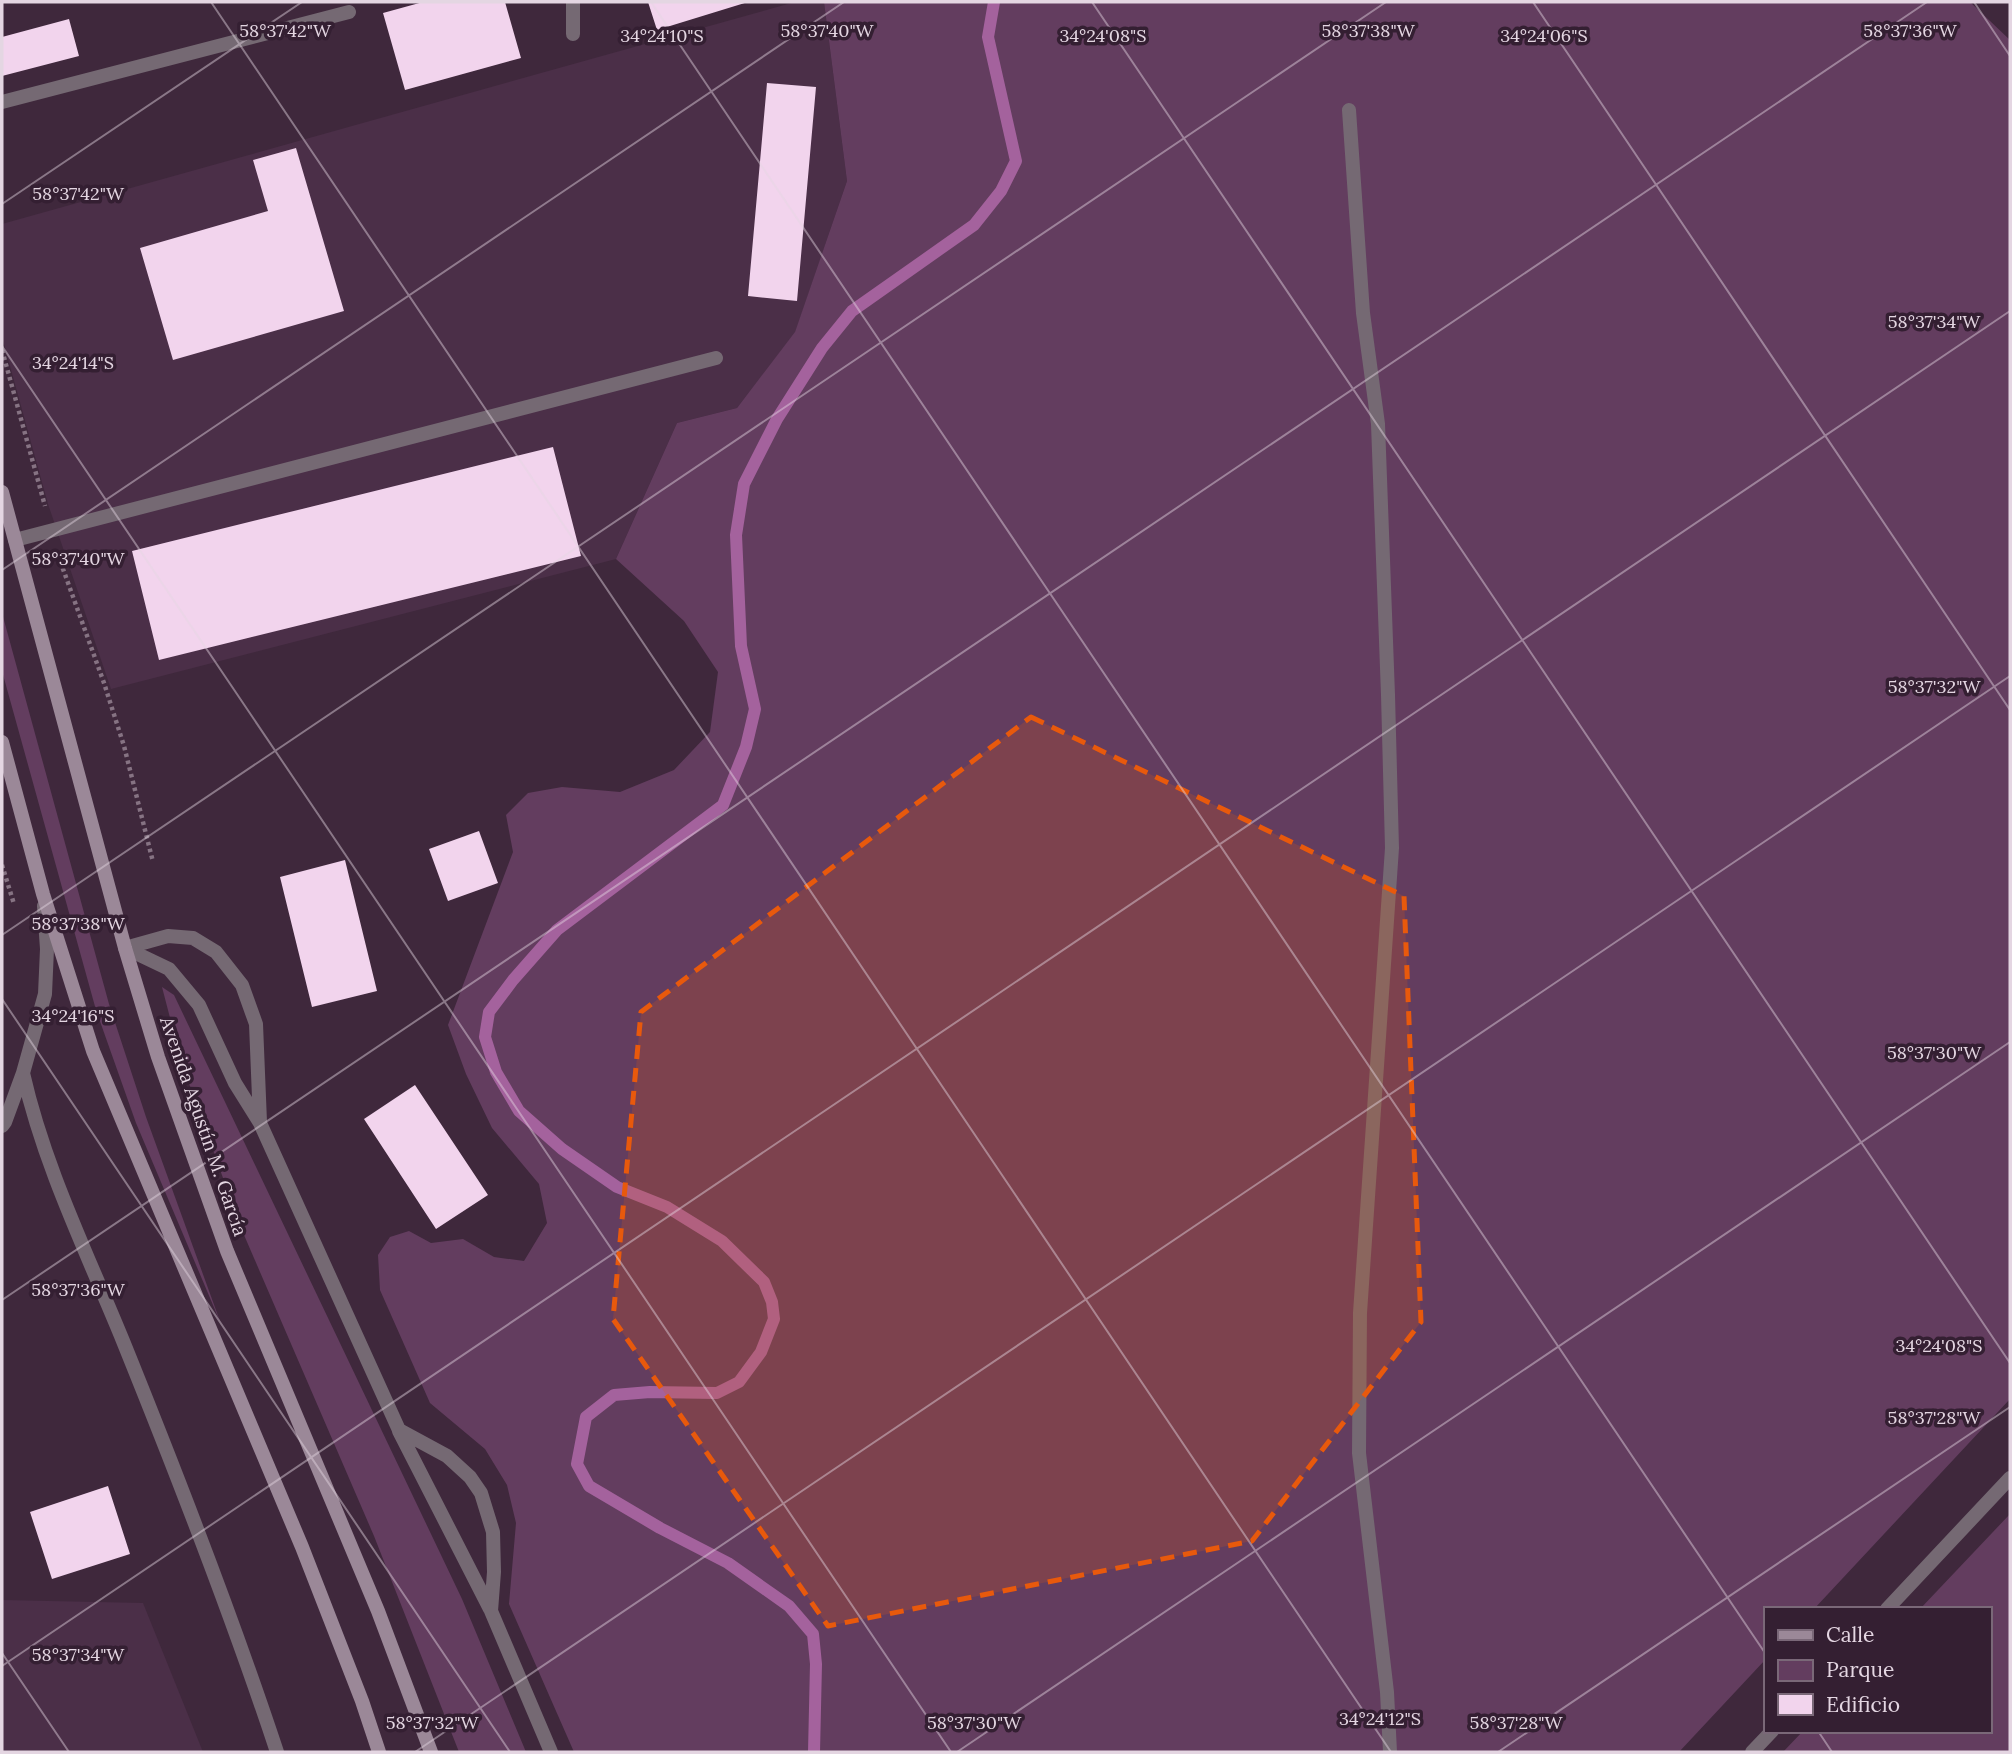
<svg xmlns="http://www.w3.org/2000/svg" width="2012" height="1754" viewBox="0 0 2012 1754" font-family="Lora,serif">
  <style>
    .built { fill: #4b2f48 }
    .green { fill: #633d5f }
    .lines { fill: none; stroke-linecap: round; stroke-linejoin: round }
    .stream { stroke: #a4629d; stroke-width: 12 }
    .building { fill: #f2d4ed }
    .path { stroke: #867383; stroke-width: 4.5; stroke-dasharray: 3.5 3.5; stroke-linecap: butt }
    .service { stroke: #756973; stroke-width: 14 }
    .minor { stroke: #756973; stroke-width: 14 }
    .secondary { stroke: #9b8898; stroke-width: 14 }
    .marked { fill: #e8590c; fill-opacity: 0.2; stroke: #e8590c; stroke-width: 5; stroke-dasharray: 14 9; stroke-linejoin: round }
    .ticks { fill: none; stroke: #e4d6e2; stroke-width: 2; stroke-opacity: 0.45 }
    .labels { text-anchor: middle; stroke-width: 7; stroke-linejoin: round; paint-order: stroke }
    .street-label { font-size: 19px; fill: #e4d6e2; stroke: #341f32 }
    .ticks-label { font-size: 18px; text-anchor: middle; fill: #e4d6e2; stroke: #341f32; stroke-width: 7; stroke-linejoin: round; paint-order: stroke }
  </style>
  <rect width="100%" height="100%" fill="#3f283c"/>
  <path class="built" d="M 795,2 L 824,2 L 847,181 L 795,333 L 737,408 L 677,423 L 616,559 L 111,689 L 48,504 L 2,337 L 2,224 Z
    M 2,1600 L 143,1603 L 203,1752 L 2,1752 Z"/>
  <path class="green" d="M 824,2 L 1970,2 L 2010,40 L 2010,1399 L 1814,1609 L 1765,1609 L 1765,1660 L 1679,1752 L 574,1752 L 509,1604 L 516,1523 L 507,1485 L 485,1449 L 430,1403 L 380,1290 L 378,1255 L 390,1237 L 409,1231 L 431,1243 L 463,1239 L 494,1257 L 524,1261 L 547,1223 L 539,1184 L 492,1128 L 466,1074 L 448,1025 L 513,852 L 506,815 L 528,793 L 562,787 L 620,792 L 674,770 L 710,732 L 718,672 L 684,621 L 616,559 L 677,423 L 737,408 L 795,332 L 847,181 Z
    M 2,613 L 109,1004 L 146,1117 L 221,1324 L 136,1123 L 96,1010 L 2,671 Z
    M 162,987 L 174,995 L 462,1599 L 526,1752 L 459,1752 L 374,1536 L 241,1228 L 182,1064 Z
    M 2010,1514 L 2010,1752 L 1783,1752 L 1803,1731 L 1989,1731 L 1989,1609 L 1920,1609 Z"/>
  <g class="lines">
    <path class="stream" d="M 814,1752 L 816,1664 L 813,1634 L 789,1606 L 728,1563 L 660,1528 L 589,1486 L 577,1464 L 586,1417 L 614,1395 L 650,1392 L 717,1393 L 739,1382 L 761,1352 L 774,1319 L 772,1302 L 764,1282 L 722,1241 L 667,1207 L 617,1187 L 562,1149 L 519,1111 L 496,1072 L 485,1037 L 489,1012 L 513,980 L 557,930 L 723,805 L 746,747 L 755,709 L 741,646 L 736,535 L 744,484 L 777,419 L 822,348 L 852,311 L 974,225 L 1001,191 L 1016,161 L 988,37 L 994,2"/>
  </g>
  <path class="building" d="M 423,2 L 505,2 L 521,58 L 405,90 L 383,13 Z
    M 648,2 L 748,2 L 657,30 Z
    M 69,19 L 79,56 L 2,76 L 2,37 Z
    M 767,83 L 816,87 L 797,301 L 748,296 Z
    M 296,148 L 344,311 L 173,360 L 140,248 L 268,211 L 253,160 Z
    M 553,447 L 581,556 L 159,660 L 132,551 Z
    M 479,831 L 498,883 L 448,901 L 429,849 Z
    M 345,860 L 377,991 L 312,1007 L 280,877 Z
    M 415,1085 L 488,1195 L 436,1229 L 364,1119 Z
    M 108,1486 L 130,1554 L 52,1579 L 30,1512 Z"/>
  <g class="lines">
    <path class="path" d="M 2,350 L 45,506
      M 58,555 L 104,683 L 124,746 L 153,862
      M 2,865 L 14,904"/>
    <path class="service" d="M 1349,110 L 1363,313 L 1378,424 L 1388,695 L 1392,848 L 1360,1313 L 1359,1453 L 1387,1692 L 1390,1752
      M 15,540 L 716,358
      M 1887,1609 L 2010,1478
      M 1752,1752 L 1772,1731"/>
    <path class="minor" d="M 573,2 L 573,34
      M 2,102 L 349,12
      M 125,948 L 169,969 L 199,1005 L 235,1083 L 260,1123 L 399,1430 L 447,1456 L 470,1477 L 481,1493 L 493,1532 L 494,1572 L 491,1611 L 551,1752
      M 125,948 L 168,936 L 193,938 L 216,952 L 242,985 L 256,1024 L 260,1122
      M 23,1073 C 44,1166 87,1253 123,1341 C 178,1477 231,1613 277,1752
      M 2,1126 L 5,1122 L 23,1073 L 45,994 L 47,949 L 44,906
      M 399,1431 L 490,1609"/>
    <path class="secondary" d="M 2,492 L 125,948 L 158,1057 L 227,1251 L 378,1611 L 431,1752
      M 2,742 L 43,894 L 93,1051 L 302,1547 L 362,1701 L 379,1752"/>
  </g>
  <path class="marked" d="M 1031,717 L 1404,896 L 1421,1322 L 1252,1541 L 828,1626 L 613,1319 L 641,1012 Z"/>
  <path class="ticks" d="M 211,2 L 1391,1752M 651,2 L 1765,1653M 1092,2 L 2010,1363M 1533,2 L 2010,710M 1974,2 L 2010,56M 2,204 L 302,2M 2,346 L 951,1752M 2,570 L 844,2M 2,935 L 1386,2M 2,999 L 510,1752M 2,1300 L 1927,2M 2,1653 L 69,1752M 2,1666 L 2010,311M 1818,1731 L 1832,1752M 415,1752 L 2010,676M 957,1752 L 2010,1042M 1498,1752 L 2010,1407"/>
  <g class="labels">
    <g class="street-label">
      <text transform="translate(204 1126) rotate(71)" y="7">Avenida Agustín M. García</text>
    </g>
  </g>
  <g class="ticks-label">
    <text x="827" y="37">58°37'40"W</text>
    <text x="285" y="37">58°37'42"W</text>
    <text x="1368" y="37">58°37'38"W</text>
    <text x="1910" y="37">58°37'36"W</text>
    <text x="662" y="42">34°24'10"S</text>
    <text x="1103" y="42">34°24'08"S</text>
    <text x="1544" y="42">34°24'06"S</text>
    <text x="78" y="200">58°37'42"W</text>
    <text x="1934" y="328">58°37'34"W</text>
    <text x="73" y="369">34°24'14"S</text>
    <text x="78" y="565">58°37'40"W</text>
    <text x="1934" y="693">58°37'32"W</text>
    <text x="78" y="930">58°37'38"W</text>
    <text x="73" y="1022">34°24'16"S</text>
    <text x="1934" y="1059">58°37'30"W</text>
    <text x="78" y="1296">58°37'36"W</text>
    <text x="1939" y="1352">34°24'08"S</text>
    <text x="1934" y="1424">58°37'28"W</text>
    <text x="78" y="1661">58°37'34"W</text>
    <text x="1380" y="1725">34°24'12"S</text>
    <text x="432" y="1729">58°37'32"W</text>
    <text x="974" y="1729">58°37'30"W</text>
    <text x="1516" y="1729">58°37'28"W</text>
  </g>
  <rect width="2012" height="1754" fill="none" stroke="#e4d6e2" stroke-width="7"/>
  <rect x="1764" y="1607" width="228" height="126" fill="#341f32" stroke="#7a6878" stroke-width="2"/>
  <rect x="1778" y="1630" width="35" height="10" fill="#9b8898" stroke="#7a6878" stroke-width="2"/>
  <text x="1826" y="1642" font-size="21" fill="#e4d6e2">Calle</text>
  <rect x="1778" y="1660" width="35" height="21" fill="#633d5f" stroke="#7a6878" stroke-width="2"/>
  <text x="1826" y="1677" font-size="21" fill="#e4d6e2">Parque</text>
  <rect x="1778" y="1694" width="35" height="21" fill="#f2d4ed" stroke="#7a6878" stroke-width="2"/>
  <text x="1826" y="1712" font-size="21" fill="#e4d6e2">Edificio</text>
</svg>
